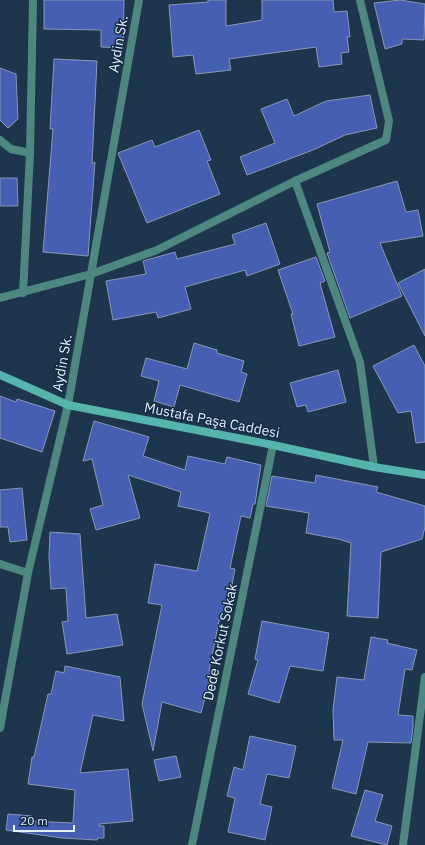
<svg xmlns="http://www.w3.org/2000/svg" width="425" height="845" viewBox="0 0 425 845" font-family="'IBM Plex Sans',sans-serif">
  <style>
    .building { fill: #4560b3; stroke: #8997b8 }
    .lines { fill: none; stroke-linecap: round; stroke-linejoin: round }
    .street { stroke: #4e8781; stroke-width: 8 }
    .secondary { stroke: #55b5ad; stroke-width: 8 }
    .labels { text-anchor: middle; stroke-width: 3; stroke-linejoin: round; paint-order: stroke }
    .street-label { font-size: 14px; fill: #e5f1fd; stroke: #132c43 }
  </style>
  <rect width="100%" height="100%" fill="#1d364d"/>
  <path class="building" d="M 44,0 L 124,0 L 123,48 L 101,47 L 101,30 L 44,29 Z
    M 208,0 L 226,0 L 226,26 L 262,20 L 262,0 L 333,0 L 334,12 L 347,11 L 350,37 L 347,37 L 349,52 L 341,53 L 342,64 L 319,67 L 316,47 L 229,59 L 231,70 L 196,74 L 193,55 L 173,57 L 169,5 L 208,2 Z
    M 400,0 L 425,4 L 424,40 L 402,39 L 402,44 L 385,49 L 374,3 Z
    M 54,59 L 97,61 L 92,164 L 95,162 L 88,256 L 43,252 L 53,129 L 50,129 Z
    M 0,68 L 16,74 L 18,119 L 8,128 L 0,120 Z
    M 370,95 L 377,128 L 345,135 L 313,150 L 247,175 L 240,157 L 275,143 L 261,109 L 287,99 L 294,116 L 326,101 Z
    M 199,130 L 211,160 L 207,161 L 220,194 L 147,223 L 118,153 L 152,140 L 155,147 Z
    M 0,178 L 17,178 L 18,206 L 0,206 Z
    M 397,181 L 406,212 L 418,210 L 423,236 L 380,243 L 402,296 L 350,318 L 327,253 L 330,252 L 317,204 Z
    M 266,223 L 280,264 L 247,276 L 245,270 L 185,287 L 191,309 L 158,318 L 156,312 L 113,320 L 106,281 L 146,274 L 143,261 L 175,252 L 177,259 L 235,244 L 232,235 Z
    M 316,257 L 325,281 L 320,283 L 335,337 L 299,346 L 291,314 L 293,314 L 278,270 Z
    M 425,269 L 425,336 L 398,283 Z
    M 194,343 L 217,350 L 217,353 L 244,361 L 241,372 L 247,374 L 239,402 L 180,385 L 174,407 L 154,401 L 159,381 L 141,376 L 146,358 L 187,369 Z
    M 414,345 L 425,366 L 425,442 L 416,443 L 411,411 L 398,413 L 373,366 Z
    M 338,370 L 346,402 L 308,412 L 306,405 L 297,407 L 290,383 Z
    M 0,396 L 16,402 L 17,399 L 55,411 L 42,452 L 0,438 Z
    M 94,421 L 149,437 L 143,456 L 185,470 L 188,456 L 225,464 L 227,457 L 261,465 L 255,504 L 253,504 L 250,518 L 241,516 L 230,568 L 235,569 L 226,617 L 220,616 L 209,671 L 212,672 L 201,713 L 162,702 L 153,751 L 142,704 L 162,605 L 148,603 L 155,564 L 197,571 L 210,513 L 178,506 L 181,492 L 128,475 L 140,518 L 96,530 L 90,509 L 103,505 L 92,459 L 83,461 Z
    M 316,475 L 378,487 L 376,492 L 425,506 L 425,527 L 422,539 L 381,552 L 378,618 L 347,616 L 351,543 L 338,539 L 306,533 L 309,513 L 266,506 L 272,476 L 315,483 Z
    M 22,488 L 27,540 L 10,542 L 8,527 L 0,527 L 0,490 Z
    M 50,532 L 80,534 L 86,618 L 117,614 L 123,645 L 67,654 L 62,622 L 68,621 L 66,588 L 51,589 L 49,557 Z
    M 262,621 L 329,633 L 323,671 L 290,666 L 279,703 L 248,694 L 258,660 L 255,659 Z
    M 371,637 L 388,640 L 387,643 L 417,650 L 412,670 L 405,669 L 398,715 L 413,716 L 413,727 L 411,743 L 368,742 L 356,794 L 332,788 L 343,740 L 334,740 L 333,710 L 337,677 L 364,680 Z
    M 65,666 L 120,677 L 124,721 L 93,715 L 80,773 L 128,769 L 133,821 L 99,824 L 99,826 L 104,826 L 104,838 L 98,838 L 97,840 L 62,838 L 6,830 L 8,814 L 32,816 L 32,821 L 73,823 L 75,790 L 28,784 L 32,757 L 34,757 L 48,694 L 51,694 L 56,671 L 64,673 Z
    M 250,736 L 296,746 L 289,778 L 267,774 L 260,804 L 272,807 L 265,840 L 228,832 L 235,798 L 227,796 L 234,767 L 243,770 Z
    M 176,756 L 181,777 L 159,781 L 154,760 Z
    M 365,790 L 383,795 L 375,821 L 392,826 L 387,845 L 351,836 Z"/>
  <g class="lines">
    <path class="street" d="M 0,140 L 11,149 L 30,153
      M 295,181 L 360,362 L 374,467
      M 23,293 L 30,153 L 33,0
      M 0,298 L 91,274 L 157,250 L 295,181 L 386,140 L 389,121 L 360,0
      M 0,564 L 28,573
      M 0,728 L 28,573 L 68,405 L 139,0
      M 192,845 L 273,445
      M 403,845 L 425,677"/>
    <path class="secondary" d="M 0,375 L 68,405 L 273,445 L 374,467 L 425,475"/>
  </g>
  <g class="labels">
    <g class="street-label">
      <text transform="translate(118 44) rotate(-80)" y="5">Aydin Sk.</text>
      <text transform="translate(62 363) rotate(-80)" y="5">Aydin Sk.</text>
      <text transform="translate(212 420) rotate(11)" y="5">Mustafa Paşa Caddesi</text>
      <text transform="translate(220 642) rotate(-78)" y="5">Dede Korkut Sokak</text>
    </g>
  </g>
  <path d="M14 825v6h60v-6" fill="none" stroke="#e5f1fd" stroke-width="2"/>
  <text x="20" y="825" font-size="12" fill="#e5f1fd" stroke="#132c43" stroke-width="3" paint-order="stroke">20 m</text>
</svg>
